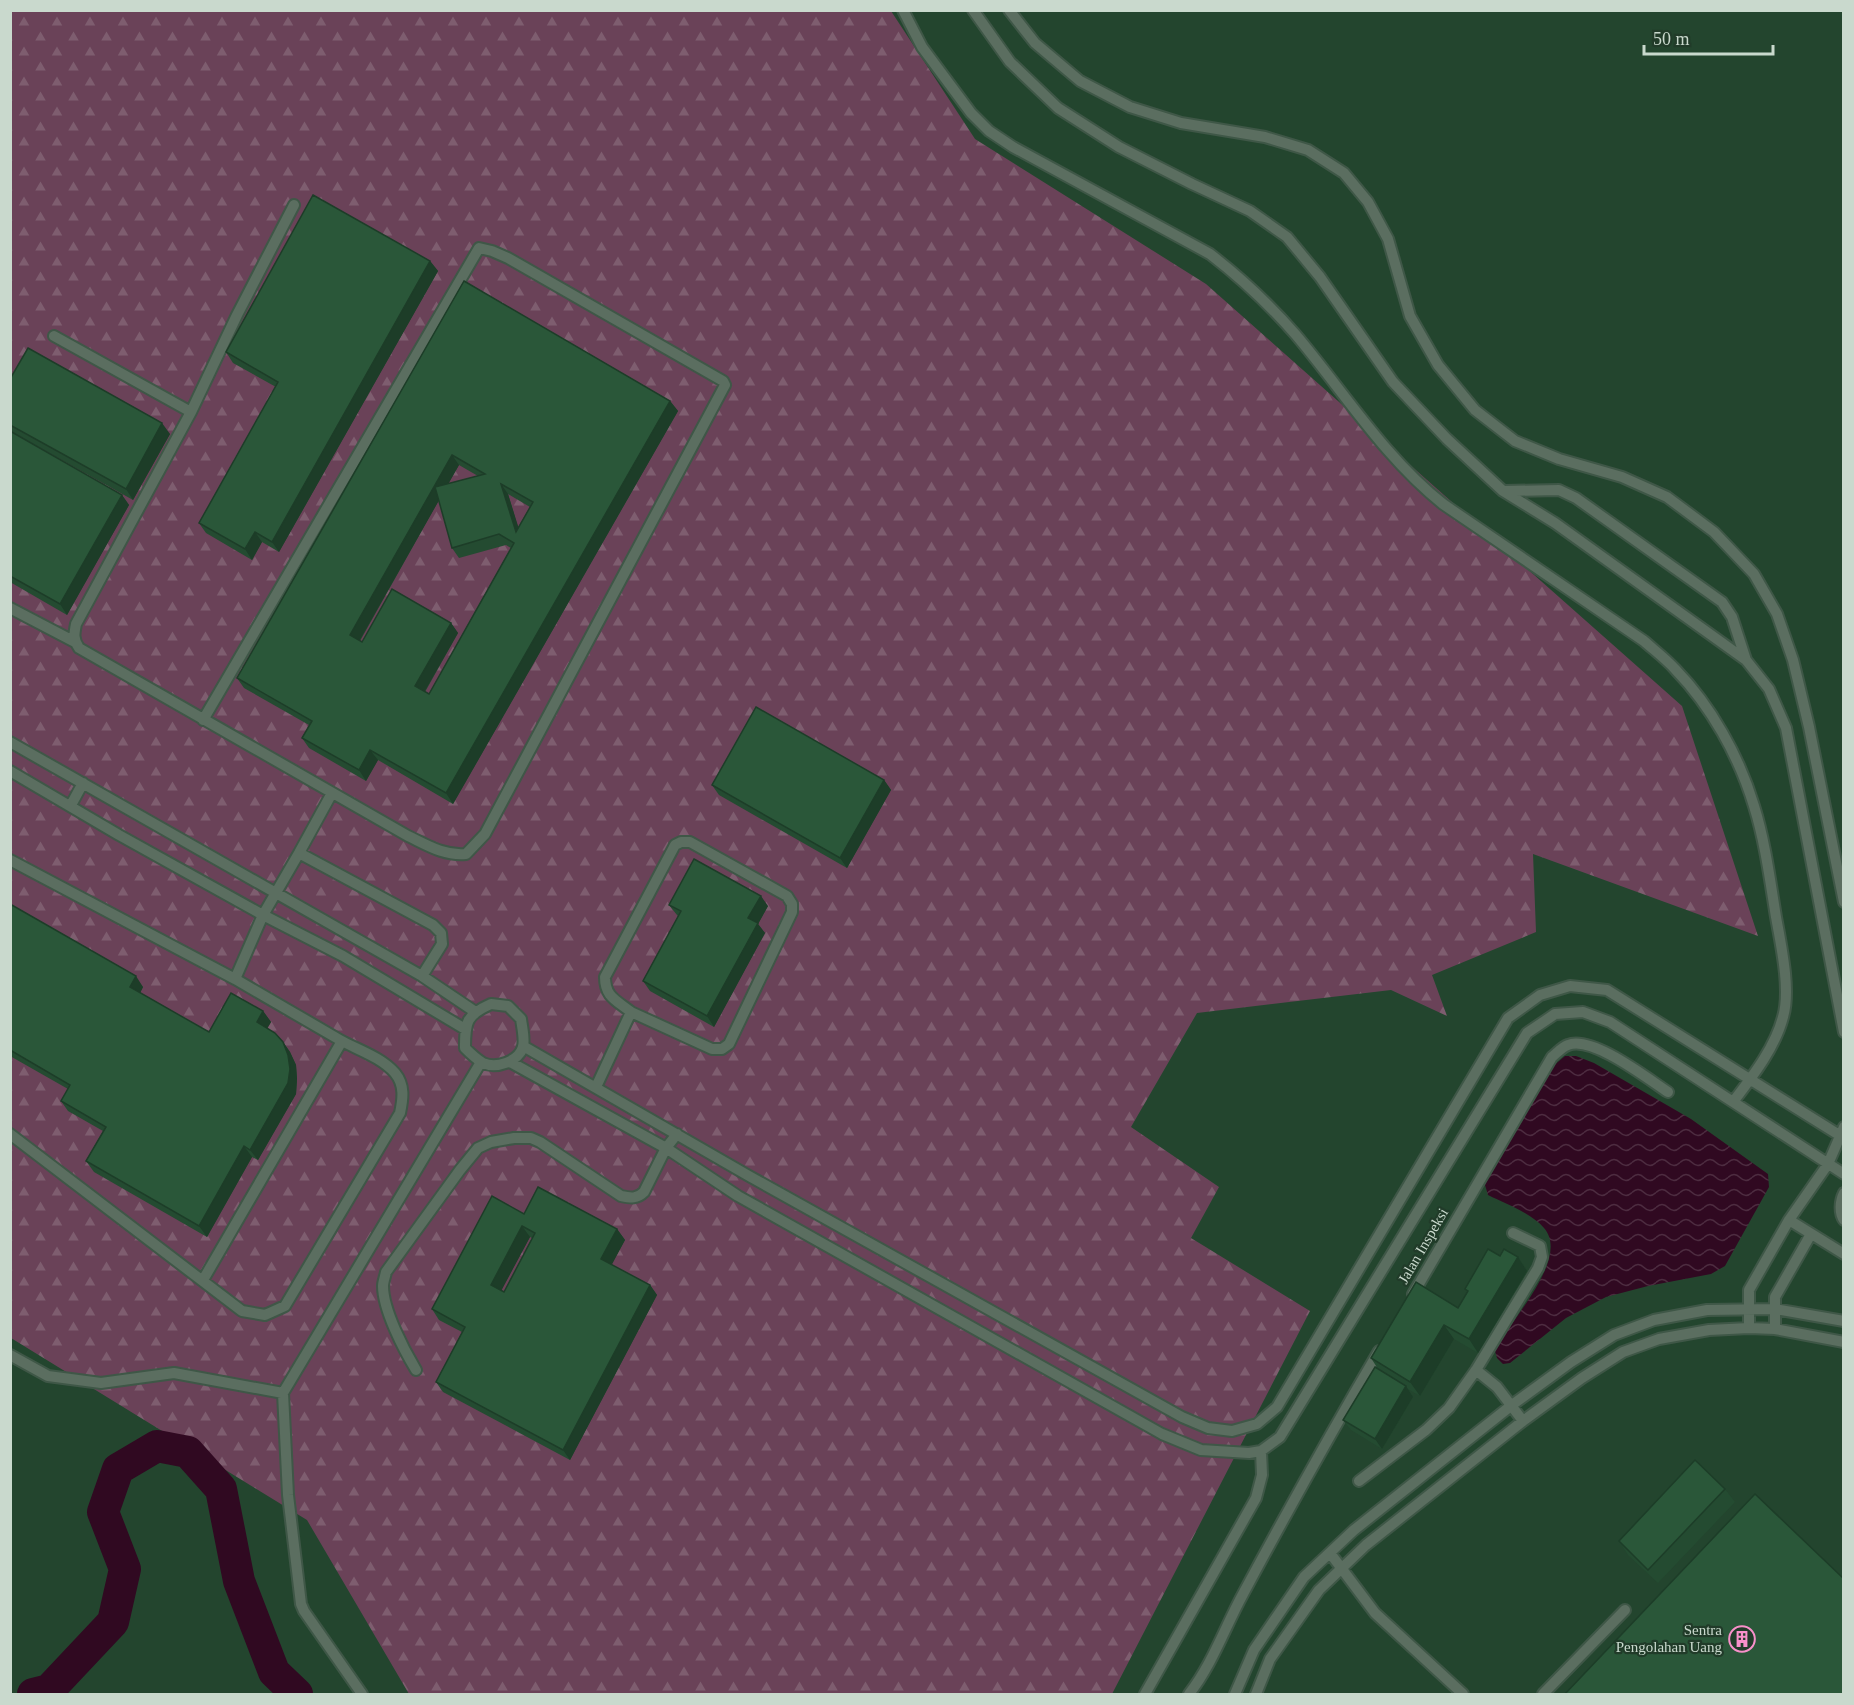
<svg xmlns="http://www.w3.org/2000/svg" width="1854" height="1705" viewBox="0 0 1854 1705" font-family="'Times New Roman',serif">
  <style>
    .built { fill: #23452e }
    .forest { fill: url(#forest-firs) }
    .water { fill: url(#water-waves) }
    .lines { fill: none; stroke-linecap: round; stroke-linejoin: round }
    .river { stroke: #300921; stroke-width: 32 }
    .lane-casing { stroke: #3f5747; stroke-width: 14 }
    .lane { stroke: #5b6e60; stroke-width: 10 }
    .wall { fill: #244b31; fill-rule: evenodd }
    .shaded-wall { fill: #1d3d28 }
    .building { fill: #2a5739; stroke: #1d3d28; stroke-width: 1.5; fill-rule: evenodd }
    .labels { text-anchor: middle; stroke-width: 4.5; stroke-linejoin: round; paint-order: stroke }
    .street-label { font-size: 15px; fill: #c9d9cd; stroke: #213b29 }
    .poi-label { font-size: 15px; fill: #c9d9cd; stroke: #213b29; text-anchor: end }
  </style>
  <defs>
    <pattern id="forest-firs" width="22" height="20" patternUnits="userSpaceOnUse" patternTransform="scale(1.5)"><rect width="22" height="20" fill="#6a4258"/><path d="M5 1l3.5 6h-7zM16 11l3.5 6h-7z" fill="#7e5d6f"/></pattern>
    <pattern id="water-waves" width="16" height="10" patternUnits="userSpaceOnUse" patternTransform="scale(1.5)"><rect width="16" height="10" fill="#300921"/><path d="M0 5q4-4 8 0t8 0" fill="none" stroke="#4d2c40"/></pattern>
  </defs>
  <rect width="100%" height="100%" fill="#213b29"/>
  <path class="built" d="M 11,11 L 1843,11 L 1843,1694 L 11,1694 Z"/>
  <path class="forest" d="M 10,11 L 891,11 L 975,139 L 1206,284 L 1682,706 L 1758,936 L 1533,854 L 1536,932 L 1432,975 L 1447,1016 L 1391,990 L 1197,1013 L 1131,1127 L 1219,1187 L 1191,1238 L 1310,1311 L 1112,1694 L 409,1694 L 307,1520 L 11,1338 Z"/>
  <path class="water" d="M 1565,1056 L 1576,1056 L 1594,1063 L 1691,1119 L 1768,1174 L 1769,1187 L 1725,1266 L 1711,1274 L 1648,1286 L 1606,1297 L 1566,1318 L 1510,1363 L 1503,1364 L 1497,1358 L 1495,1351 C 1508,1322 1571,1259 1544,1228 C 1531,1213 1506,1204 1488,1195 L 1485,1185 L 1489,1173 L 1552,1067 Z"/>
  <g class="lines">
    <path class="river" d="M 33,1694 L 49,1690 L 113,1622 L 125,1569 L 103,1512 L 118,1469 L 157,1446 L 188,1452 L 221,1489 L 239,1581 L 274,1672 L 297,1694"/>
    <g class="lane-casing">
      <path id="lane" d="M 903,10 L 922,47 L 971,113 L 989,131 L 1013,147 L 1210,254 C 1241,278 1270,305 1296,335 C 1344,392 1384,457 1443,504 L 1644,641 C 1654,650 1666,659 1675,669 C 1711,706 1739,756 1754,806 C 1765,841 1770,880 1776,917 C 1781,945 1791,990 1783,1017 C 1775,1048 1752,1077 1733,1102
        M 973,10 L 1010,62 L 1058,108 L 1119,147 L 1192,184 L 1250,211 L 1287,237 L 1320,277 L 1393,382 L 1447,439 L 1503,491 L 1555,523 L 1746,660 L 1769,689 L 1786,728 L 1844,1032
        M 1009,10 L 1035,43 L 1080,81 L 1130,107 L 1181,123 L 1265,137 L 1308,150 L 1344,173 L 1368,202 L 1388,239 L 1410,316 L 1438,365 L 1475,410 L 1515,441 L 1559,459 L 1622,477 L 1667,497 L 1714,532 L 1754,574 L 1777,614 L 1793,660 L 1809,727 L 1844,902
        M 54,336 L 191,412
        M 1504,491 L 1559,490 L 1576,498 L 1722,602 L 1732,617 L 1746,660
        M 10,608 L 75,642
        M 203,720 L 479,248 L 492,251 L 508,258 L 723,381 L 725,385 L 485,834 L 466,854 C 444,856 427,845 408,836 L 79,648 C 73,639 74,634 76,624 L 191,412 L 237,315 L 294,205
        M 10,742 L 422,976 L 474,1011
        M 10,771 L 119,835 L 263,915 L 343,956 L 465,1029
        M 71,805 L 83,783
        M 299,853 L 433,925 L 441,933 L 442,944 L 422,976
        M 10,860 L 235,979
        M 491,1004 L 508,1006 L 521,1019 C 522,1027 525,1039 523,1047 C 518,1062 496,1069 483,1063 C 476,1059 470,1053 465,1048 C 465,1022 466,1015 491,1004 Z
        M 523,1046 L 749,1176 L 1182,1417 L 1208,1428 L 1232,1431 L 1257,1424 L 1277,1407 L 1508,1018 L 1540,995 L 1570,986 L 1607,990 L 1844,1138
        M 510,1062 L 666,1148 L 738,1196 L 1162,1434 L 1201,1450 L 1249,1453 L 1261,1451 L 1280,1437 L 1527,1033 L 1555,1014 L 1583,1012 L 1610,1022 L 1844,1174
        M 596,1087 L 631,1012 L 712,1049 L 722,1049 L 729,1044 L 792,912 L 792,904 L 787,896 L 690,842 L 681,842 L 675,845 L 605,977 C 605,997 616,1000 631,1012
        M 10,1134 L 242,1311 L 265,1315 L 285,1306 L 400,1113 C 403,1099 405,1085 395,1073 C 381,1057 358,1050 340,1040 C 305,1020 270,999 235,979 L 263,915 L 299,853 L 332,793
        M 1844,1193 C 1840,1201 1839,1213 1844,1220
        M 1789,1220 L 1844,1254
        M 203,1280 L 342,1041
        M 1413,1294 L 1552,1057 C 1557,1053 1562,1047 1568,1045 C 1592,1035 1648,1079 1668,1092
        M 1749,1328 L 1749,1290 L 1789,1220 L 1828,1164 L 1844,1127
        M 1775,1329 L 1775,1297 L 1811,1234
        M 10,1355 L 48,1376 L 101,1383 L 174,1373 L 283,1393
        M 416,1370 C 404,1350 383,1310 383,1286 C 383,1282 385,1277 386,1272 L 460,1170 L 478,1148 L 491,1142 L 514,1138 L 531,1138 L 540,1142 L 621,1196 C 631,1198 637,1199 644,1192 L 666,1148 L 677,1134
        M 1476,1370 L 1497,1387 L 1523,1421
        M 1359,1481 L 1426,1430 L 1449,1408 L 1476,1370 L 1538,1268 L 1542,1257 L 1540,1246 L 1513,1233
        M 1330,1553 L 1375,1613 L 1463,1694
        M 362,1694 L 304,1611 L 301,1604 L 288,1495 L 283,1393 L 481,1062
        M 1145,1694 L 1256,1498 L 1262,1475 L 1261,1451
        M 1189,1694 C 1212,1665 1225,1627 1243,1594 C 1287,1512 1332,1431 1379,1351
        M 1235,1694 L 1254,1650 L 1304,1577 L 1354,1530 L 1512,1405 L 1571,1362 L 1614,1335 L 1654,1320 L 1707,1310 L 1775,1309 L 1844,1321
        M 1256,1694 L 1270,1659 L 1319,1590 L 1366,1545 L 1523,1421 L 1582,1378 L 1623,1352 L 1659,1339 L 1709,1330 L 1749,1328 L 1775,1329 L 1844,1342
        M 1543,1694 L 1625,1610"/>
    </g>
    <use href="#lane" class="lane"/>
  </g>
  <path class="wall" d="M 430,261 L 438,271 L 279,552 L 262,542 L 252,560 L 206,533 L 199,523 L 276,387 L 233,363 L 226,352 Z
    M 464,281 L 670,401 L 678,411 L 453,804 L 378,760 L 366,781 L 309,748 L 302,738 L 309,725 L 244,688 L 237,678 ZM 459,465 L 478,476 L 448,484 ZM 508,494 L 530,507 L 518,527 ZM 439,500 L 452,548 L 459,558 L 506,545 L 511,548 L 429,694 L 425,692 L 458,633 L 451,623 L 362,642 L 360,641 Z
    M 10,379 L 170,434 L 133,500 L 10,431 Z
    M 10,431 L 122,495 L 129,505 L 67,615 L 10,582 Z
    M 884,780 L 891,790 L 847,868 L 719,795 L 712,785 Z
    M 10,904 L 143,987 L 140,993 L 209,1032 L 263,1011 L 271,1022 L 267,1028 L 283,1042 L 290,1052 L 296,1065 L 297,1079 L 296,1094 L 258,1160 L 252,1157 L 207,1237 L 94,1172 L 86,1161 L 103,1131 L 68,1111 L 61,1101 L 68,1089 L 10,1056 Z
    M 669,905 L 768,906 L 758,924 L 765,933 L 714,1027 L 650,991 L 643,981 L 678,916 L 677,915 Z
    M 524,1214 L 617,1229 L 625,1240 L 611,1265 L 650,1285 L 657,1295 L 570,1460 L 443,1392 L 436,1382 L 462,1332 L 439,1320 L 432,1309 ZM 530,1237 L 532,1238 L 504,1292 L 501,1290 Z
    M 1500,1256 L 1518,1257 L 1527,1271 L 1478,1353 L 1454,1339 L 1420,1396 L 1408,1389 L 1413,1397 L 1382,1449 L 1351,1430 L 1343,1420 L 1378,1369 L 1371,1358 L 1458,1308 L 1468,1293 L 1465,1289 Z
    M 1725,1489 L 1735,1502 L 1658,1583 L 1628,1555 L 1619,1541 Z"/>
  <path class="shaded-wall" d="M 430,261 L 438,271 L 279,552 L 272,542 Z
    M 670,401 L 678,411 L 453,804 L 446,793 Z
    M 162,423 L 170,434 L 133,500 L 126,489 Z
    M 452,455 L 459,465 L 357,645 L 350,635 Z
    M 501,484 L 508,494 L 523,542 L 516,532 Z
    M 122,495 L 129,505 L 67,615 L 60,604 Z
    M 255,532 L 262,542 L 252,560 L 245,549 Z
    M 451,623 L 458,633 L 422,696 L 415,686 Z
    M 370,750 L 378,760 L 366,781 L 359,770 Z
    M 884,780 L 891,790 L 847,868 L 840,858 Z
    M 761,896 L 768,906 L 758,924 L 765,933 L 714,1027 L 707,1016 L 748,918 Z
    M 136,976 L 143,987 L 138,997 L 130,987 Z
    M 263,1011 L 271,1022 L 265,1032 L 257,1022 Z
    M 283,1042 L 290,1052 L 296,1065 L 297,1079 L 296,1094 L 258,1160 L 250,1150 Z
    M 244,1146 L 252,1157 L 207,1237 L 199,1226 Z
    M 522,1226 L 530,1237 L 499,1295 L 491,1285 Z
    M 617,1229 L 625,1240 L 609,1270 L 601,1259 Z
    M 1518,1257 L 1527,1271 L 1478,1353 L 1469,1339 Z
    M 650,1285 L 657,1295 L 570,1460 L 563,1450 Z
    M 1444,1325 L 1454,1339 L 1420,1396 L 1410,1382 Z
    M 1406,1386 L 1413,1397 L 1382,1449 L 1375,1439 Z"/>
  <path class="building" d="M 313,195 L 430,261 L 272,542 L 255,532 L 245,549 L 199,523 L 278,382 L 226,352 Z
    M 464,281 L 670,401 L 446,793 L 370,750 L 359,770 L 302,738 L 312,721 L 237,678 ZM 452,455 L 485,474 L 435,487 L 452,548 L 499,534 L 514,543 L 429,694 L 415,686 L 451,623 L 392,589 L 362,642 L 350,635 ZM 501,484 L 533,502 L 516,532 Z
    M 28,348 L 162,423 L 126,489 L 10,425 L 10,379 Z
    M 10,431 L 122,495 L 60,604 L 10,576 Z
    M 756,707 L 884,780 L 840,858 L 712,785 Z
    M 694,859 L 761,896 L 748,918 L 758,923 L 707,1016 L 643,981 L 681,911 L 669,905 Z
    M 10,904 L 136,976 L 130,987 L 209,1032 L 231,993 L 263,1011 L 257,1022 L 275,1033 L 283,1042 L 288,1055 L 290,1069 L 288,1083 L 250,1150 L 244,1146 L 199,1226 L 86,1161 L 106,1127 L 61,1101 L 70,1085 L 10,1050 Z
    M 538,1187 L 617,1229 L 601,1259 L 650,1285 L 563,1450 L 436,1382 L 465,1327 L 432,1309 L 492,1196 L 524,1214 ZM 522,1226 L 535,1233 L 504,1292 L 491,1285 Z
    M 1488,1249 L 1500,1256 L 1504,1249 L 1518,1257 L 1469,1339 L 1444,1325 L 1410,1382 L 1371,1358 L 1416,1282 L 1458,1308 L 1468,1291 L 1465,1289 Z
    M 1375,1367 L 1406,1386 L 1375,1439 L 1343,1420 Z
    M 1695,1460 L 1725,1489 L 1648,1570 L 1619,1541 Z
    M 1755,1494 L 1844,1579 L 1844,1695 L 1564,1695 Z"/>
  <defs>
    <g id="building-ring" transform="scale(1.35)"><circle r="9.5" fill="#213b29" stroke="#f890ca" stroke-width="1.5"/><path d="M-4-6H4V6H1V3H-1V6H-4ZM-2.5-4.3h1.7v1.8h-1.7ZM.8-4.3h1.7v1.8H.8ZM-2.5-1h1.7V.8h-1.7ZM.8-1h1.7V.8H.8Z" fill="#f890ca"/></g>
  </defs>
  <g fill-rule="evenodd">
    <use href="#building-ring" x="1742" y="1639"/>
  </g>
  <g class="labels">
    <g class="street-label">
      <text transform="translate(1423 1246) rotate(-60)" y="5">Jalan Inspeksi</text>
    </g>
    <g class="poi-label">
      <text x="1722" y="1635">Sentra<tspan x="1722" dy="17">Pengolahan Uang</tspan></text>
    </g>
  </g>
  <rect width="1854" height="1705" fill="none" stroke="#c9d9cd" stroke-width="24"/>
  <path d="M1644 45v9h129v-9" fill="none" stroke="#c9d9cd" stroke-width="3"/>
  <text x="1653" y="45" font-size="18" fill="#c9d9cd" stroke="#213b29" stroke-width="4.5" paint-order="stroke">50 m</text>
</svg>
